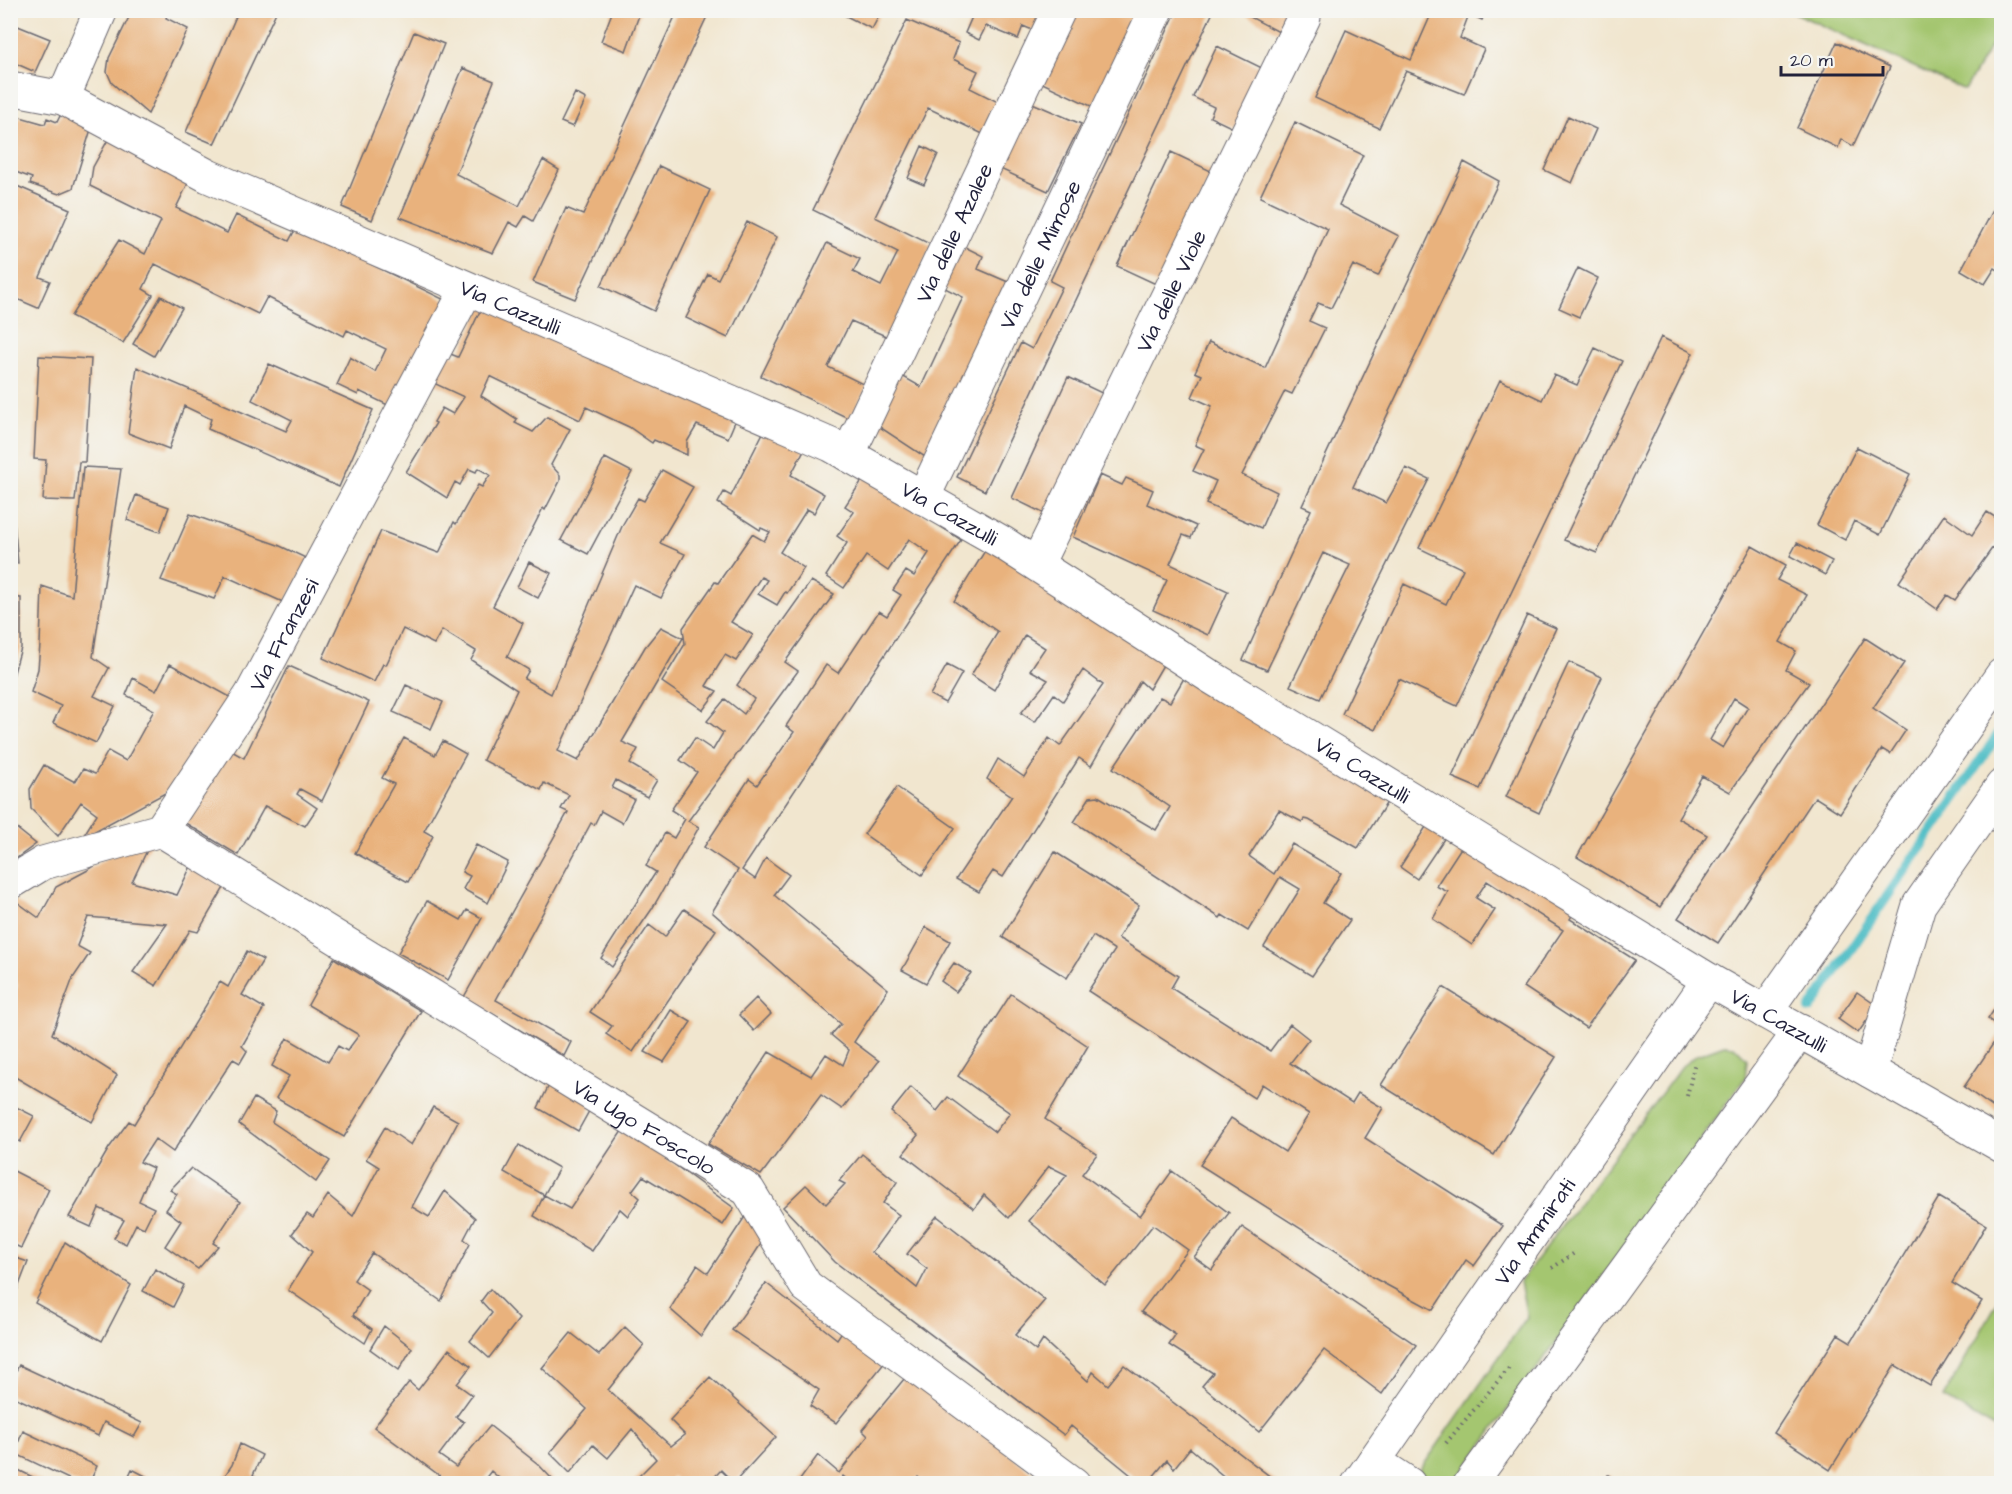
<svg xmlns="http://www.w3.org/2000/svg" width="2012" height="1494" viewBox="0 0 2012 1494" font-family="'Architects Daughter',sans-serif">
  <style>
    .green { fill: #a4c66f; stroke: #637455; stroke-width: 1.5 }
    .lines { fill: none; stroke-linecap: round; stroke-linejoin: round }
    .stream { stroke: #50bec6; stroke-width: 10 }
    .building { fill: #e9b27d; fill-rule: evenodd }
    .minor-casing { stroke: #6a676f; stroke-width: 35 }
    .path { stroke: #6a676f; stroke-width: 4; stroke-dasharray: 1.5 4.5; stroke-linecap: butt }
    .minor { stroke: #fff; stroke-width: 33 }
    .labels { text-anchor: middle; stroke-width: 4.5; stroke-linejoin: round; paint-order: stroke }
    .street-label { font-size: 22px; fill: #22223b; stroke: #f6f6f2 }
  </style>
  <rect width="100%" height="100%" fill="#f6f6f2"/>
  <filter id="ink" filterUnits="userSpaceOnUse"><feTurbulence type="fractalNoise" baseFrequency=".0167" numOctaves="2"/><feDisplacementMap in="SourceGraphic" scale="12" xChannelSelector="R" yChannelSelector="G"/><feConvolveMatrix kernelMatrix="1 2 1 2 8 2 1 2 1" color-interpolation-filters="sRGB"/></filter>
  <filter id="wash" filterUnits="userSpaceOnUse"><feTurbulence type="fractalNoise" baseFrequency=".008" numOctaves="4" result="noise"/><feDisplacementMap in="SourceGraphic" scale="24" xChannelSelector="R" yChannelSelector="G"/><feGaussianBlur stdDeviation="1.35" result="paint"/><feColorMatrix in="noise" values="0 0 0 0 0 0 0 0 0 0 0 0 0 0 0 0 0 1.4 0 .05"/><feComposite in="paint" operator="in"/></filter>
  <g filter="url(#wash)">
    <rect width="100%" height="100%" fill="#f1e6cf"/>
    <path class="green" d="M 1790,11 L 2001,11 L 2001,28 L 1965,90 Z
      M 1724,1045 L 1734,1046 L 1747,1059 L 1745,1078 L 1455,1483 L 1436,1483 L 1418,1473 L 1527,1317 L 1520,1282 L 1682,1066 L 1697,1055 Z
      M 2001,1296 L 2002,1432 L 2001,1432 L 1943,1398 Z"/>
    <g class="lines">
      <path class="stream" d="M 1810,1009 L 2002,729"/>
    </g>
    <g id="blocks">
      <path class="building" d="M 169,10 L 166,18 L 188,29 L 148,114 L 112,83 L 107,72 L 109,58 L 131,13 L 125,10 Z
        M 230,10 L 277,10 L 214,144 L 186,132 L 237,14 Z
        M 613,10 L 641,10 L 626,51 L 601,41 Z
        M 678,10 L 710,10 L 575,299 L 533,282 L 566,208 L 583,215 Z
        M 834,10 L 882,10 L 872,29 Z
        M 975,10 L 1038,10 L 1045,13 L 1037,32 L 1023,26 L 1018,39 L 986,26 L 979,40 L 965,33 Z
        M 1071,10 L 1140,10 L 1093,107 L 1038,81 Z
        M 1177,10 L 1214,10 L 985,491 L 957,477 L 1021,343 L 1032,349 L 1062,287 L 1050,281 Z
        M 1237,10 L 1290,10 L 1279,32 Z
        M 1433,10 L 1486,10 L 1482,20 L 1469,14 L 1460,38 L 1484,49 L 1464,94 L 1406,71 L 1379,128 L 1315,98 L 1346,30 L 1411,60 Z
        M 10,11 L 17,13 L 13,24 L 50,39 L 35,72 L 10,61 Z
        M 907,20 L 959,43 L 953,59 L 978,71 L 970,88 L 1002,104 L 987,136 L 928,108 L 875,217 L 932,245 L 888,337 L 851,321 L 828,367 L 867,386 L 850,419 L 761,376 L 827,243 L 860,259 L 853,272 L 881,286 L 898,252 L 813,210 Z
        M 414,32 L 444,44 L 372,220 L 342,207 Z
        M 1837,42 L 1890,67 L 1853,146 L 1841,139 L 1838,148 L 1797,128 Z
        M 1217,46 L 1264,69 L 1235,129 L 1210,117 L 1214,107 L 1193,97 Z
        M 463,68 L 494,81 L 456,174 L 519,206 L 543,160 L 559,170 L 533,221 L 525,216 L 518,227 L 509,222 L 493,253 L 400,217 Z
        M 575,93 L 586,99 L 573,127 L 561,122 Z
        M 1030,102 L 1081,124 L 1048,191 L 998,168 Z
        M 10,108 L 13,115 L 45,124 L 47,118 L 57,122 L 62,112 L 91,129 L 73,188 L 59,194 L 30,184 L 32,178 L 10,170 Z
        M 1568,116 L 1596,129 L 1572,183 L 1544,170 Z
        M 1295,122 L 1363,155 L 1339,205 L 1399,236 L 1378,276 L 1353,265 L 1331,308 L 1318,303 L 1309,321 L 1325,328 L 1292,394 L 1285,391 L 1242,475 L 1277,492 L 1261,528 L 1206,504 L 1216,481 L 1193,471 L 1204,449 L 1195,445 L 1212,406 L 1192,397 L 1202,375 L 1195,372 L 1209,342 L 1265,368 L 1328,229 L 1260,197 Z
        M 109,138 L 190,179 L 176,208 L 227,233 L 236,215 L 289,241 L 296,228 L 449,302 L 398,410 L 359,391 L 358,395 L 337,385 L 350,357 L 375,372 L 386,349 L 347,330 L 344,336 L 267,297 L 258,314 L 155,264 L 143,289 L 153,295 L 123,343 L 71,316 L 119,240 L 145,254 L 161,221 L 90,186 L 93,167 Z
        M 922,146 L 938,154 L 924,185 L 908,178 Z
        M 1171,152 L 1213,172 L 1158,285 L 1117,266 Z
        M 1464,162 L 1499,181 L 1353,487 L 1386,503 L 1406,468 L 1429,479 L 1320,699 L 1290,686 L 1350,565 L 1323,553 L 1267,670 L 1243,660 L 1311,510 L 1302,506 Z
        M 659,166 L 710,190 L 654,311 L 601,286 Z
        M 10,183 L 70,209 L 40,277 L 50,281 L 38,308 L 10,296 Z
        M 1998,201 L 2001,203 L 2001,272 L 1995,268 L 1985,284 L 1961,270 Z
        M 747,222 L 777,237 L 728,338 L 686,318 L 708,274 L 718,279 Z
        M 957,243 L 983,256 L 978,269 L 1008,282 L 925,457 L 872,422 L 895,372 L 921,387 L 963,297 L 939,285 Z
        M 1578,268 L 1598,278 L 1579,317 L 1559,308 Z
        M 161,296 L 182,308 L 154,356 L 133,344 Z
        M 482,307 L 739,412 L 728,438 L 697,425 L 687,442 L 687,455 L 654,440 L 652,443 L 629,427 L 586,407 L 580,420 L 490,376 L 481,396 L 517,419 L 515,423 L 533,432 L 547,417 L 570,429 L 551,465 L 560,475 L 560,481 L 545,510 L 543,508 L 493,606 L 523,623 L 507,657 L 529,670 L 524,679 L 551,694 L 623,524 L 638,498 L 644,501 L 662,470 L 693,487 L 660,543 L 685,554 L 661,598 L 634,585 L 558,751 L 578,761 L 645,647 L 661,627 L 683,638 L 622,742 L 638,749 L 630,764 L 657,780 L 647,797 L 616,780 L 612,788 L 634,799 L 622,823 L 601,811 L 594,825 L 591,823 L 496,1000 L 571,1042 L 564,1056 L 464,997 L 568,812 L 561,809 L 569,795 L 544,783 L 541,790 L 483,760 L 517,690 L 471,660 L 476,651 L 442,630 L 434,644 L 403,629 L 386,665 L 383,664 L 374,682 L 323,658 L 381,531 L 439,553 L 454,522 L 456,524 L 478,485 L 482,487 L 490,475 L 478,468 L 476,472 L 469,469 L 460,485 L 455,482 L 447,498 L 406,472 L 436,423 L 434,422 L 442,408 L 453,414 L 464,397 L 427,380 L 443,351 L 458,357 Z
        M 1661,337 L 1693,353 L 1597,553 L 1564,540 Z
        M 1595,348 L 1622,361 L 1457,706 L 1399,679 L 1375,730 L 1342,714 L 1404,584 L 1446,604 L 1463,569 L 1419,548 L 1500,380 L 1542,400 L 1554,375 L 1577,385 Z
        M 39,356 L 91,359 L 85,462 L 79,462 L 75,501 L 43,500 L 46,460 L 34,459 Z
        M 269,364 L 373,410 L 339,487 L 208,429 L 211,419 L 184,406 L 169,449 L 128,433 L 137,367 L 286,431 L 292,420 L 252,400 Z
        M 1068,377 L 1104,394 L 1047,515 L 1012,498 Z
        M 767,425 L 806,446 L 791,475 L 824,494 L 814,513 L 807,509 L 780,552 L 804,568 L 787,593 L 785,592 L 777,605 L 758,594 L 767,580 L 761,577 L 731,622 L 753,635 L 736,661 L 725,655 L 706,686 L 717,691 L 703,710 L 662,682 L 685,644 L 683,628 L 715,582 L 718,583 L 752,534 L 764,541 L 770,532 L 761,528 L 760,530 L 718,503 L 724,492 L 731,496 Z
        M 1857,447 L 1910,474 L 1880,535 L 1854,521 L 1845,540 L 1817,525 Z
        M 605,458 L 632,472 L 588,554 L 561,540 Z
        M 83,467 L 121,469 L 93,657 L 109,668 L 94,696 L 115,706 L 96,743 L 53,723 L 61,706 L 31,692 L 38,669 L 40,645 L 42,586 L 72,596 Z
        M 1100,475 L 1122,485 L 1126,478 L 1153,490 L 1147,504 L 1196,526 L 1191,538 L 1183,535 L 1170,564 L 1228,591 L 1208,635 L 1153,610 L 1167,580 L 1073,537 Z
        M 865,476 L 961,540 L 742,870 L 755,879 L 766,858 L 789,875 L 774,895 L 888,989 L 854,1042 L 879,1061 L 842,1109 L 821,1095 L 761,1175 L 708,1144 L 769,1052 L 811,1076 L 826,1054 L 843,1065 L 849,1050 L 831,1035 L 841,1024 L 712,912 L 738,870 L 704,847 L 749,779 L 757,785 L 794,732 L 786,726 L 826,665 L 838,673 L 879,611 L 887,616 L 901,595 L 893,590 L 906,571 L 914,576 L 929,553 L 909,539 L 888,571 L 866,556 L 844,588 L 826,576 L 847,543 L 837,536 L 854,512 L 845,506 Z
        M 136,495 L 169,507 L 160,532 L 127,520 Z
        M 12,500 L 18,563 L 10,563 Z
        M 1987,512 L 2001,521 L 2001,536 L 1955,600 L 1947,595 L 1937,609 L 1899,582 L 1944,515 L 1972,535 Z
        M 190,514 L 278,545 L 310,560 L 285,603 L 225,576 L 214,599 L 161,580 Z
        M 991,541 L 1170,653 L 1149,689 L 1140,681 L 1091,766 L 1079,758 L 1003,877 L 993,871 L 979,892 L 956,879 L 1012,796 L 987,779 L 998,759 L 1024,777 L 1049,738 L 1060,746 L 1103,685 L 1083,670 L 1063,701 L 1054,694 L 1035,722 L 1021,713 L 1048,680 L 1030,670 L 1045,648 L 1025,635 L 994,690 L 971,675 L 998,632 L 954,601 Z
        M 1797,543 L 1832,561 L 1825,575 L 1790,556 Z
        M 1752,546 L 1786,565 L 1777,580 L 1807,595 L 1780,642 L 1796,651 L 1786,670 L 1809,683 L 1730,792 L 1702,776 L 1678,818 L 1707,835 L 1660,907 L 1577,857 ZM 1734,698 L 1748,707 L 1723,748 L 1710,740 Z
        M 529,562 L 551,573 L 538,598 L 517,587 Z
        M 811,581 L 834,594 L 785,662 L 798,671 L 688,821 L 699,827 L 652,909 L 612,967 L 601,958 L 656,872 L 646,866 L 665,833 L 674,838 L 685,819 L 671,810 L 697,772 L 680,760 L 695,738 L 713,750 L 723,733 L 707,721 L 725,699 L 744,714 L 754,699 L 737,685 Z
        M 10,597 L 21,598 L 21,648 L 11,683 Z
        M 1527,615 L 1556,628 L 1480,789 L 1452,777 Z
        M 1865,638 L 1904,663 L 1873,708 L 1906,730 L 1890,754 L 1882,749 L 1840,813 L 1815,797 L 1718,943 L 1678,918 Z
        M 1569,662 L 1602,677 L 1539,813 L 1506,797 Z
        M 170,664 L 232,698 L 182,784 L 82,838 L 97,814 L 81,802 L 58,836 L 31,809 L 30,789 L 44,765 L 75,782 L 83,769 L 95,774 L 108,751 L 126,761 L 154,710 L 126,695 L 133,678 L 156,691 Z
        M 947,665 L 962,673 L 945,703 L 930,695 Z
        M 289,666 L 369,702 L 322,801 L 300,789 L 297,794 L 317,808 L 305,826 L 265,806 L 238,855 L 182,821 L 228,749 L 244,758 Z
        M 1187,673 L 1391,796 L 1358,848 L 1309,820 L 1304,819 L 1302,822 L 1279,810 L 1249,856 L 1274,874 L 1292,844 L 1341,873 L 1323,903 L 1350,920 L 1312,976 L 1264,947 L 1300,889 L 1280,877 L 1248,931 L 1222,915 L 1220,918 L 1074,822 L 1090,797 L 1098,796 L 1156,830 L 1170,807 L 1113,768 L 1160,697 L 1170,702 Z
        M 406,685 L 443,702 L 431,729 L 393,712 Z
        M 404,738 L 435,755 L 443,741 L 466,754 L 424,831 L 433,836 L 408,882 L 355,853 L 394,784 L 382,778 Z
        M 897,787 L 955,828 L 922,875 L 864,834 Z
        M 1433,816 L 1452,827 L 1417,879 L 1400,867 Z
        M 10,823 L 36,844 L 10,863 Z
        M 1468,837 L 1579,903 L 1570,919 L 1635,960 L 1586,1028 L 1524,987 L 1563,930 L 1487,881 L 1476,898 L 1495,910 L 1472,945 L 1433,919 L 1448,892 L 1436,886 Z
        M 137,839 L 152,840 L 132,882 L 177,895 L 192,864 L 225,886 L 198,932 L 190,930 L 156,986 L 133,972 L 167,924 L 88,917 L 77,946 L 90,953 L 73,978 L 52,1034 L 117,1075 L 92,1122 L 10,1074 L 10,997 L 18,985 L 10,981 L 10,897 L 39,918 L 56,887 L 88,870 Z
        M 476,845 L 508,862 L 488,903 L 463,889 L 470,876 L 462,872 Z
        M 1055,852 L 1139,905 L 1118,938 L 1178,976 L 1171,988 L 1270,1051 L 1290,1024 L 1309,1039 L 1290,1063 L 1352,1103 L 1358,1093 L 1383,1108 L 1365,1138 L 1503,1226 L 1474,1266 L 1466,1260 L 1433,1310 L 1372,1277 L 1352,1261 L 1200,1165 L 1231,1118 L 1285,1152 L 1309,1114 L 1262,1084 L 1254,1098 L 1088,991 L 1115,950 L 1093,936 L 1067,978 L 1002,937 Z
        M 427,901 L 461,920 L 467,910 L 482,918 L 448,980 L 398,953 Z
        M 684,909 L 716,930 L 633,1052 L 606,1034 L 612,1026 L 590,1012 L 649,925 L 665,937 Z
        M 926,927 L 950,941 L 926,983 L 902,970 Z
        M 247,951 L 263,960 L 242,995 L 264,1008 L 242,1046 L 247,1051 L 240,1063 L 233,1059 L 173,1152 L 155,1139 L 140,1162 L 153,1168 L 139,1201 L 154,1208 L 144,1228 L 136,1224 L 126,1244 L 114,1238 L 124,1220 L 99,1208 L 91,1227 L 69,1217 L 109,1148 L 129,1121 L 134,1124 L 220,982 L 228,987 Z
        M 334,958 L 421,1011 L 344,1137 L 276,1098 L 289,1076 L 272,1066 L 287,1038 L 328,1062 L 338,1046 L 347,1051 L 359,1035 L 308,1005 Z
        M 954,963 L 971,973 L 956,992 L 941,981 Z
        M 1443,987 L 1556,1057 L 1494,1155 L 1381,1085 Z
        M 1857,992 L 1877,1006 L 1858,1033 L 1838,1019 Z
        M 1011,994 L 1088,1046 L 1045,1119 L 1097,1154 L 1082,1174 L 1140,1216 L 1172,1171 L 1229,1213 L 1194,1257 L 1212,1270 L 1242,1227 L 1416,1345 L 1382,1394 L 1324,1350 L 1259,1432 L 1202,1386 L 1213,1373 L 1169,1345 L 1176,1335 L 1141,1312 L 1188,1250 L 1153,1225 L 1105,1285 L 1029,1221 L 1067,1175 L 1049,1166 L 1009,1218 L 984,1195 L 974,1209 L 903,1154 L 918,1135 L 891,1112 L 911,1087 L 937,1111 L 948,1097 L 995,1132 L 1010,1113 L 958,1076 Z
        M 756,998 L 771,1014 L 754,1031 L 739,1015 Z
        M 2001,999 L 2001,1028 L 1988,1019 Z
        M 671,1010 L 691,1022 L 664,1062 L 645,1052 Z
        M 2001,1032 L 2001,1113 L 1964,1087 Z
        M 552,1079 L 594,1102 L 578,1131 L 538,1108 Z
        M 254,1098 L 276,1111 L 272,1122 L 330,1161 L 316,1182 L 239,1124 Z
        M 10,1104 L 34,1116 L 20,1142 L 10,1136 Z
        M 433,1107 L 458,1121 L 412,1207 L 429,1217 L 445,1191 L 475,1218 L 464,1239 L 470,1244 L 441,1301 L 372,1253 L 354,1280 L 368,1290 L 353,1315 L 372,1329 L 365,1343 L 288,1290 L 312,1252 L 292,1234 L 307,1214 L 313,1218 L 328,1195 L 353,1216 L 379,1167 L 366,1159 L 385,1127 L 411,1145 Z
        M 624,1128 L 734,1208 L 723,1225 L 643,1176 L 632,1191 L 640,1198 L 628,1216 L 620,1209 L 592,1251 L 534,1216 L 544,1195 L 504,1172 L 519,1145 L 559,1168 L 544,1195 L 570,1209 Z
        M 862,1154 L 897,1182 L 883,1203 L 899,1215 L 872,1252 L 917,1288 L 927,1269 L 907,1254 L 937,1216 L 1045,1300 L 1015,1335 L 1036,1351 L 1043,1340 L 1088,1381 L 1093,1372 L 1108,1385 L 1124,1365 L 1280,1484 L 1226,1484 L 1228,1480 L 1190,1448 L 1174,1468 L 1167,1460 L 1147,1484 L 1142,1484 L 1071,1426 L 1064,1435 L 835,1262 L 783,1207 L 806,1185 L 826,1204 L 845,1184 L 839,1181 Z
        M 191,1168 L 240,1202 L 213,1243 L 218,1246 L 198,1269 L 165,1246 L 181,1221 L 166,1210 L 177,1194 L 170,1190 Z
        M 10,1169 L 49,1189 L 21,1248 L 10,1243 Z
        M 1939,1197 L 1986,1225 L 1952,1283 L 1982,1301 L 1930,1386 L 1895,1365 L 1830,1470 L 1774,1433 L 1838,1334 L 1851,1342 Z
        M 748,1212 L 768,1233 L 701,1336 L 670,1309 L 697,1265 L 708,1273 Z
        M 65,1242 L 131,1285 L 102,1341 L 35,1303 Z
        M 10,1256 L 28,1262 L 11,1306 L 10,1306 Z
        M 155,1269 L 184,1285 L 173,1307 L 143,1291 Z
        M 766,1283 L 837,1339 L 843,1330 L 886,1361 L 836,1423 L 810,1406 L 819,1390 L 732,1330 Z
        M 490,1289 L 519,1319 L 489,1358 L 470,1341 L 492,1313 L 481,1301 Z
        M 384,1326 L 412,1348 L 399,1370 L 370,1349 Z
        M 625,1327 L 644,1345 L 608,1390 L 671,1446 L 685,1435 L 670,1420 L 710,1377 L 776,1437 L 734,1483 L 721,1470 L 708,1484 L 679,1484 L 673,1476 L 666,1484 L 631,1484 L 656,1459 L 632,1429 L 608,1458 L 593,1445 L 570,1473 L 550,1453 L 587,1409 L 542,1368 L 571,1333 L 599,1355 Z
        M 449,1349 L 471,1366 L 457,1384 L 472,1395 L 456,1417 L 464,1422 L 439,1455 L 456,1467 L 490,1426 L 538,1464 L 553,1480 L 550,1484 L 506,1484 L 491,1471 L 481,1484 L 451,1484 L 374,1427 L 409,1382 L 418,1390 Z
        M 19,1365 L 111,1408 L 142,1423 L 134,1437 L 104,1422 L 98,1436 L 10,1395 L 10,1383 Z
        M 909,1373 L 1037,1477 L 1032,1484 L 927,1484 L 918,1477 L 913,1484 L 853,1484 L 843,1476 L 837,1484 L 797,1484 L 818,1455 L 839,1473 L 868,1436 L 862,1430 Z
        M 23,1431 L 97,1466 L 89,1484 L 79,1484 L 14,1453 Z
        M 240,1444 L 262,1455 L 253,1475 L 262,1480 L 260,1484 L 219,1484 L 232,1465 Z
        M 10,1466 L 47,1484 L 10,1484 Z
        M 132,1469 L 161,1484 L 125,1484 Z
        M 1608,1475 L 1622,1484 L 1603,1484 Z"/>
    </g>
  </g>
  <g filter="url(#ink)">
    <use href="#blocks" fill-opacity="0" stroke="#6a676f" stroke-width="1.5"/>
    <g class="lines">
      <g class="minor-casing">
        <g id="minor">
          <path id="s1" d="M 10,88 L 63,98 L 208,176 L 831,445 L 1003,543 L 1211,677 L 1709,980 L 2002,1146"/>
          <path d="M 63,98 L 101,10"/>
          <path id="s2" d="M 848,455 L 1059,10"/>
          <path id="s3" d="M 923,498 L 1156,10"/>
          <path id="s4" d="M 1037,564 L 1304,17"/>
          <path id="s5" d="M 161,830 L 748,1190 L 806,1286 L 1074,1484"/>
          <path id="s6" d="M 10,883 L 43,863 L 161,830 L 251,695 L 467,289"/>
          <path d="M 1765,1012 L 2002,675"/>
          <path d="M 1870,1071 L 1919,905 L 2002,786"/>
          <path d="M 1374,1461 L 1409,1484"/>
          <path id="s7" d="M 1358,1484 L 1709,980"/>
          <path d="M 1470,1484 L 1800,1031"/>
        </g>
      </g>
      <path class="path" d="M 1687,1096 L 1695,1062
        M 1552,1268 L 1576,1252
        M 1446,1443 L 1509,1368"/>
      <use href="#minor" class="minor"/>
    </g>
  </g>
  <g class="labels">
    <g class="street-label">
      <text dy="8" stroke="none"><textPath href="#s2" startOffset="246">Via delle Azalee</textPath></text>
      <text dy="8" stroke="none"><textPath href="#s3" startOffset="270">Via delle Mimose</textPath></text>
      <text dy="8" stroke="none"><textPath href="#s4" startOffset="304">Via delle Viole</textPath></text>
      <text dy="8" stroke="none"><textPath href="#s1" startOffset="548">Via Cazzulli</textPath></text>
      <text dy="8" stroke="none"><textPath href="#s1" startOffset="1034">Via Cazzulli</textPath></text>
      <text dy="8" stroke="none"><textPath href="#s6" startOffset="392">Via Franzesi</textPath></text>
      <text dy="8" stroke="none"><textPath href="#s1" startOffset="1520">Via Cazzulli</textPath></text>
      <text dy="8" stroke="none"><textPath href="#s1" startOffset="2006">Via Cazzulli</textPath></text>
      <text dy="8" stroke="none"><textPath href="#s5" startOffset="567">Via Ugo Foscolo</textPath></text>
      <text dy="8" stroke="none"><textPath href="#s7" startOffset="308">Via Ammirati</textPath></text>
    </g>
  </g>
  <rect width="2012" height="1494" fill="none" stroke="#f6f6f2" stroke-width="36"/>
  <path d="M1781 66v9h102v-9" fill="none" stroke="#22223b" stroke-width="3"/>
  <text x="1790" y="66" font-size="18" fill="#22223b" stroke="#f6f6f2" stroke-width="4.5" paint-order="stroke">20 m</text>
</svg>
